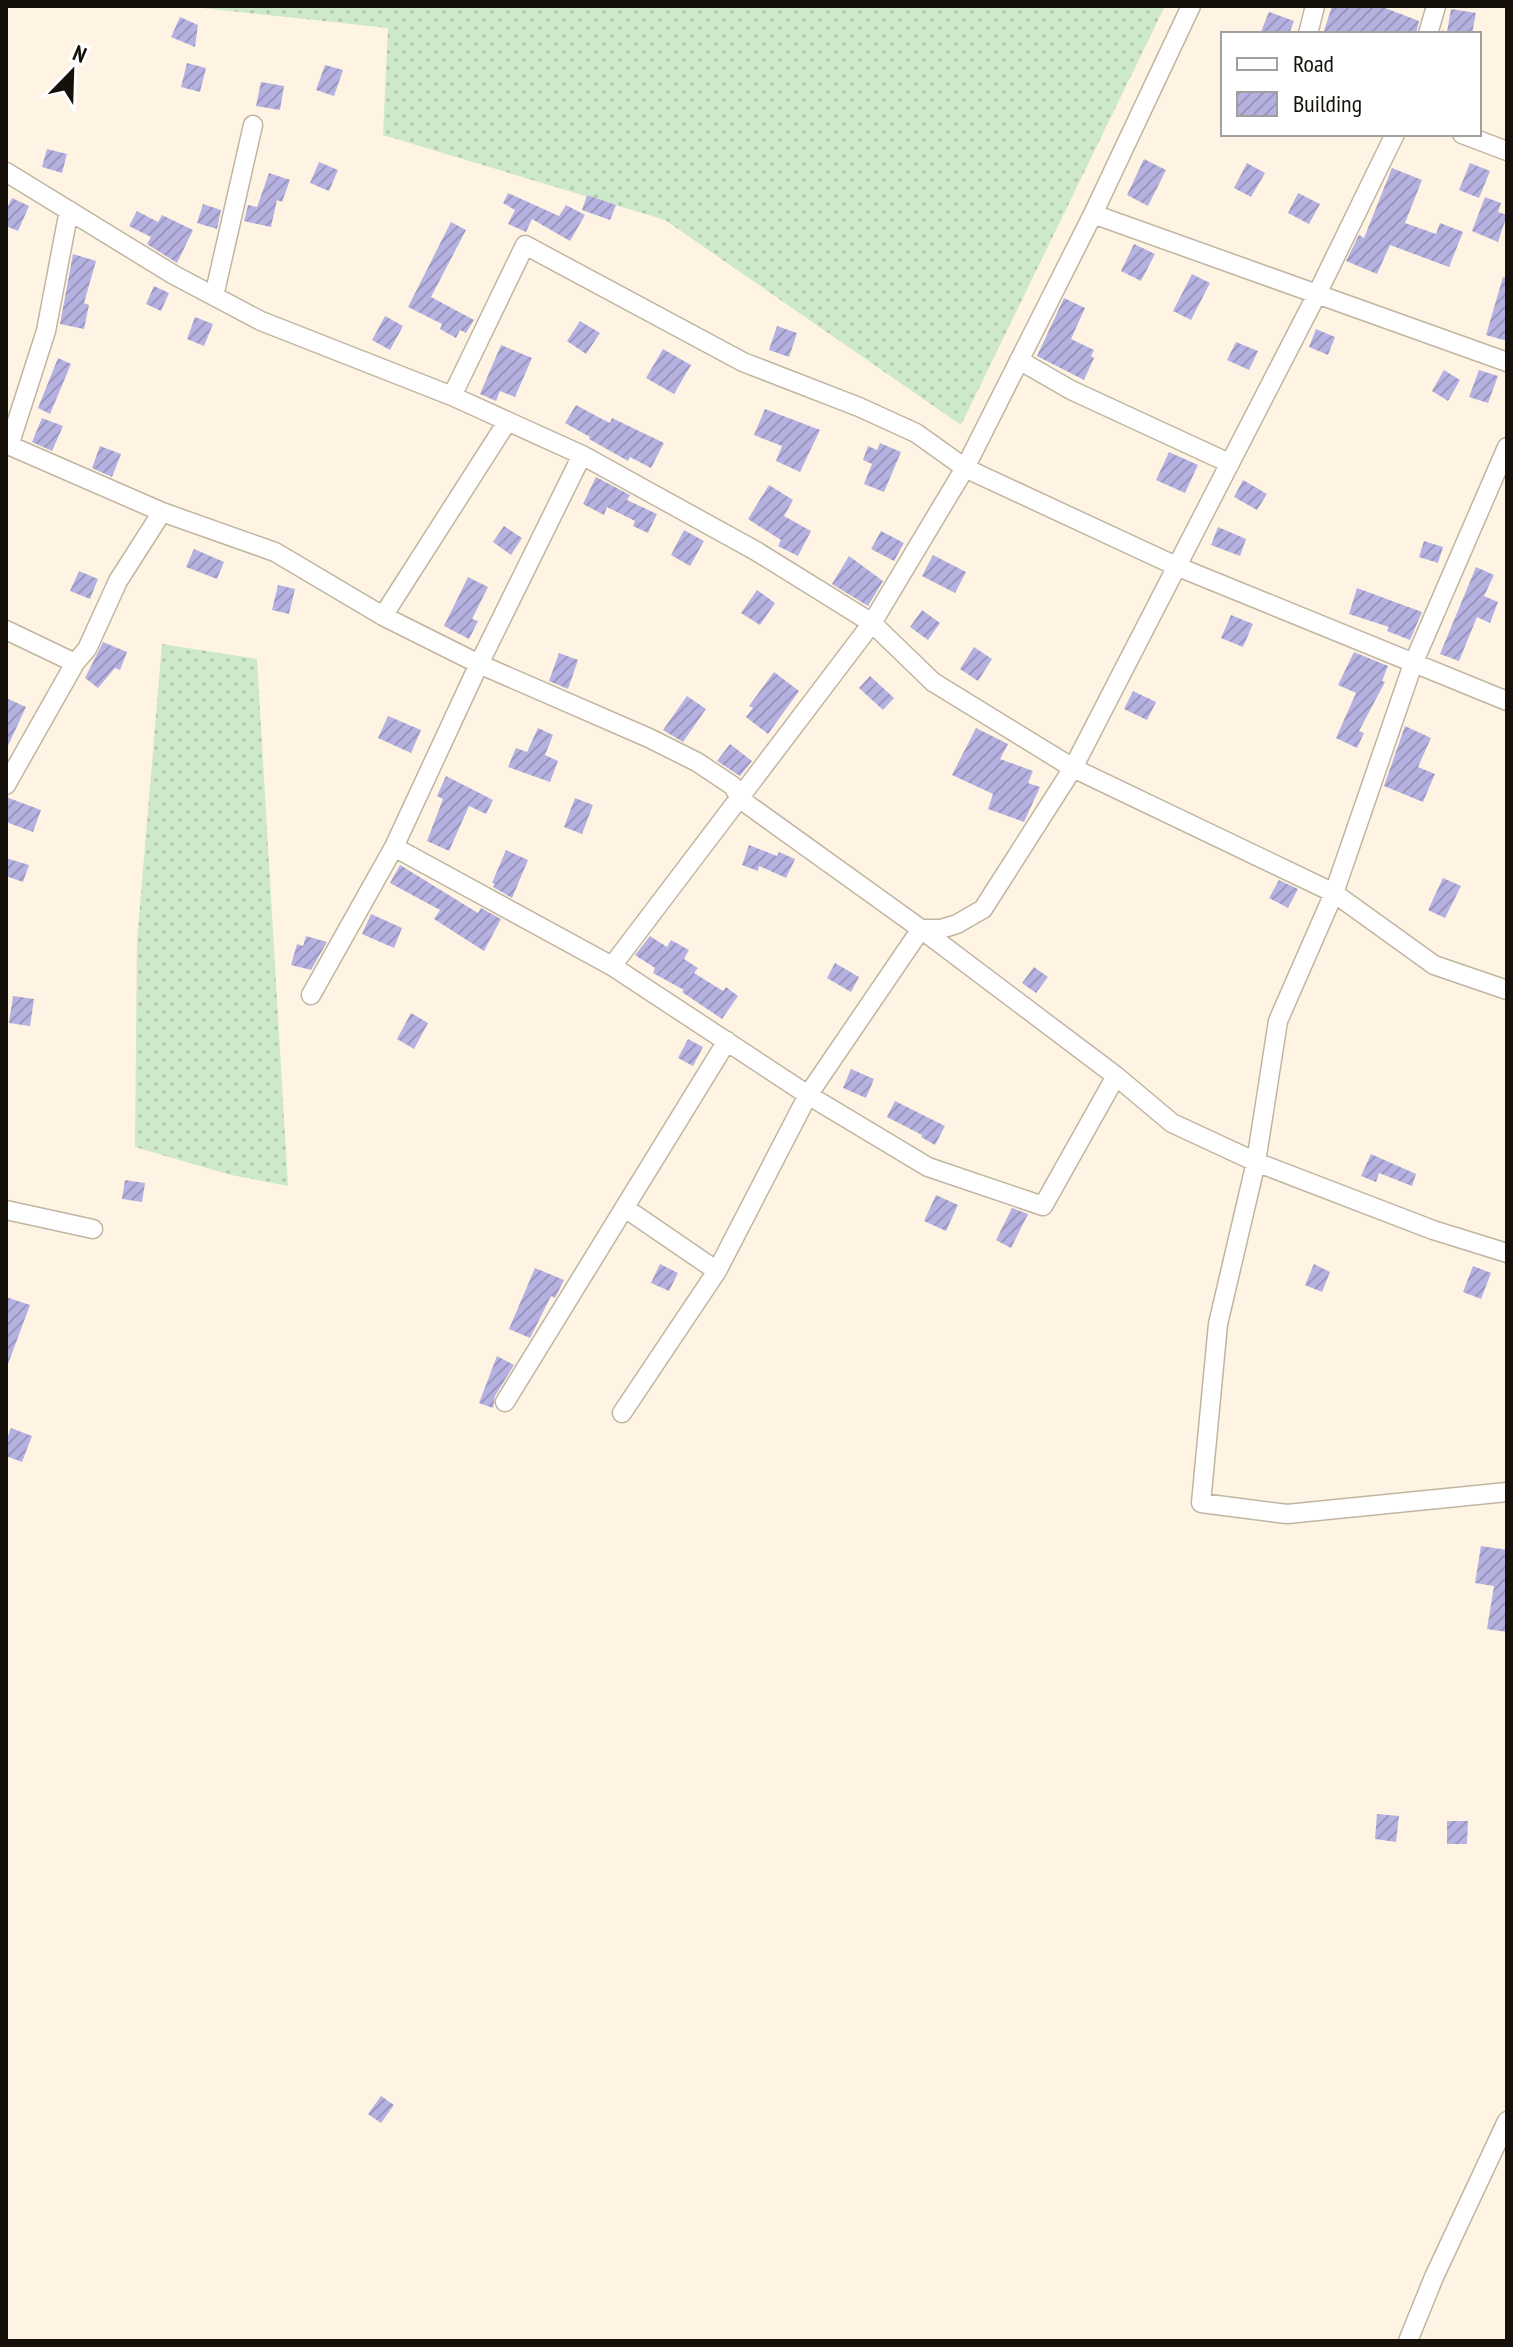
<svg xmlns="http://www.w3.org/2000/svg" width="1513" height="2347" viewBox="0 0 1513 2347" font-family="'PT Sans Narrow',sans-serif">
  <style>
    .grass { fill: url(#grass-dots) }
    .building { fill: url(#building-hatch) }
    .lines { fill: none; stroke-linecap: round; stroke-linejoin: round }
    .street-casing { stroke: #c1b5a1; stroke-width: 21 }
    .street { stroke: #fff; stroke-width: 18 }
  </style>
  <defs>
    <pattern id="grass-dots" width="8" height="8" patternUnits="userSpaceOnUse" patternTransform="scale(2)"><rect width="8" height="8" fill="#cde8cb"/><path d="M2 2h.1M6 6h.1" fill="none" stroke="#afc6ad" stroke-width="1.8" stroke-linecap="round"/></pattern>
    <pattern id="building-hatch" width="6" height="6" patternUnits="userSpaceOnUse" patternTransform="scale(2)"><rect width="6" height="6" fill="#b5b1e0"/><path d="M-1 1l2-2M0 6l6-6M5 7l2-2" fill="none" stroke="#9b97bf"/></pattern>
  </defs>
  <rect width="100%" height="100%" fill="#fff4e4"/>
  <path class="grass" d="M 183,6 L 1165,6 L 961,425 L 665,220 L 383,135 L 388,28 Z
    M 162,644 L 257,659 L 288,1186 L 231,1175 L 135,1147 L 137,941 Z"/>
  <path class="building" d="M 1332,6 L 1380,6 L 1419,21 L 1416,34 L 1323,34 Z
    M 1451,9 L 1476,13 L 1472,34 L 1440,34 L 1442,30 L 1447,32 Z
    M 1269,12 L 1294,21 L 1289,34 L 1260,34 Z
    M 180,17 L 198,25 L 195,47 L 171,37 Z
    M 187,63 L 206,68 L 200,92 L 181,87 Z
    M 325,65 L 343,70 L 334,96 L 316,90 Z
    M 261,82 L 284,86 L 280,110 L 256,106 Z
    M 47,149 L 67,154 L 62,173 L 42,167 Z
    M 1144,159 L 1166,170 L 1148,206 L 1127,195 Z
    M 319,162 L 338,170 L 329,191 L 310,183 Z
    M 1247,163 L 1265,173 L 1251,197 L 1234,188 Z
    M 1470,163 L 1490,171 L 1479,198 L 1459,190 Z
    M 1392,168 L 1422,180 L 1405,223 L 1436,234 L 1440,223 L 1463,232 L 1449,267 L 1390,245 L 1377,274 L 1346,261 L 1359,235 L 1364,238 Z
    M 269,173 L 290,180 L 282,202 L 277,200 L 271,227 L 244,221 L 248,205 L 257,207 Z
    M 508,193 L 559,216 L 566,205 L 585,215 L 570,241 L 532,219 L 526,232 L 508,224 L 515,210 L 503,203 Z
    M 1298,193 L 1320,204 L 1309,224 L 1288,213 Z
    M 587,195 L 616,205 L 610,220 L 582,210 Z
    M 1485,197 L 1501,203 L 1498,212 L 1507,215 L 1498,242 L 1472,231 Z
    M 12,198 L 29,206 L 18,231 L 6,226 L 6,210 Z
    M 203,204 L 221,210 L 217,229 L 197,223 Z
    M 137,211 L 158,222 L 162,215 L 193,230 L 177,263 L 147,244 L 151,237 L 129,226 Z
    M 451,222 L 466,230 L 431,297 L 474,320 L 466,333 L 460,330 L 456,338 L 440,329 L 442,324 L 408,307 Z
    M 1134,244 L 1155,254 L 1141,281 L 1121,271 Z
    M 73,254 L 96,261 L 84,303 L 89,305 L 84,329 L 60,324 Z
    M 1192,274 L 1210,283 L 1191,320 L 1173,311 Z
    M 1503,277 L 1507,278 L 1507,341 L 1486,335 Z
    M 154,286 L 169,293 L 161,311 L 146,304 Z
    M 1064,298 L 1085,308 L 1071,339 L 1094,350 L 1091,356 L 1094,358 L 1084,380 L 1037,356 Z
    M 385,316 L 403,326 L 390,350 L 372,340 Z
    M 195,317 L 213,324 L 204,346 L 187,339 Z
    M 580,321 L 600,333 L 586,354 L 567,341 Z
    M 777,326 L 797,333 L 789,357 L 769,350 Z
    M 1316,329 L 1335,337 L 1328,355 L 1309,347 Z
    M 1236,342 L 1258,351 L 1249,370 L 1227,360 Z
    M 501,345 L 532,358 L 515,397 L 500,391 L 496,401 L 480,394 Z
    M 663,349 L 691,365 L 674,394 L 646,378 Z
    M 58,358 L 71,364 L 50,414 L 38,408 Z
    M 1444,370 L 1460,380 L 1448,401 L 1432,391 Z
    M 1479,370 L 1498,376 L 1488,403 L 1469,397 Z
    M 576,405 L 600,418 L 610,423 L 612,418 L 664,443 L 651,468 L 630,457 L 628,461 L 589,439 L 590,437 L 565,423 Z
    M 765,409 L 820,430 L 800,472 L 776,461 L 782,446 L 754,435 Z
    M 42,418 L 63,426 L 52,451 L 32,442 Z
    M 880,443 L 901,452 L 884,492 L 864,484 L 872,464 L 863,460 L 868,446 L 877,450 Z
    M 100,446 L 121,454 L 112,477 L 92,468 Z
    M 1169,452 L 1198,465 L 1185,493 L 1156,480 Z
    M 596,477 L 630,495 L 627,500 L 657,514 L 648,533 L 633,526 L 635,521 L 607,507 L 604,515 L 583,504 Z
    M 1243,480 L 1267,494 L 1257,510 L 1234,497 Z
    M 769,485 L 793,500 L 784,516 L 811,531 L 798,556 L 778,546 L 781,540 L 748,519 Z
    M 504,526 L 522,538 L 511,555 L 493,542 Z
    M 1218,527 L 1246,539 L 1240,556 L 1211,545 Z
    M 684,530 L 704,541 L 690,566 L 671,555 Z
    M 881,531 L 904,543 L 894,561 L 871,549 Z
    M 1424,541 L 1443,547 L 1438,563 L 1419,557 Z
    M 194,549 L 224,562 L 217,579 L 186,567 Z
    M 933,555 L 966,572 L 955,593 L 922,576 Z
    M 849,556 L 883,581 L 868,606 L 832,584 Z
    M 1476,567 L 1494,575 L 1484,596 L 1498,602 L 1490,623 L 1477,617 L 1459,661 L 1440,654 Z
    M 79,571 L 98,579 L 90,599 L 70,591 Z
    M 468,577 L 488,587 L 472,619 L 478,621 L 469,639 L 444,626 Z
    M 278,585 L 295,589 L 289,614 L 272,610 Z
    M 1357,588 L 1422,612 L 1410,640 L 1387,631 L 1389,627 L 1349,614 Z
    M 757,590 L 775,603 L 760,625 L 741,613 Z
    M 922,610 L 940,623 L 928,640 L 910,627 Z
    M 1231,615 L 1253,624 L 1243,647 L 1221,638 Z
    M 103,642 L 127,652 L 120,670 L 115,668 L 98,688 L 85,678 Z
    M 974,647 L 992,659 L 978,681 L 960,669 Z
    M 1354,652 L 1388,666 L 1382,681 L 1385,682 L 1359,731 L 1364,733 L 1357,748 L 1336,738 L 1356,693 L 1338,685 Z
    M 559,653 L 578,660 L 568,689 L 549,681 Z
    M 774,672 L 799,691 L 768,734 L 746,717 L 753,708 L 749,706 Z
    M 870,676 L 894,698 L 883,710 L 859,688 Z
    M 1133,691 L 1156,702 L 1147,720 L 1124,709 Z
    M 687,696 L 706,709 L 683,742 L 663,730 Z
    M 6,698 L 26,707 L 6,750 Z
    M 388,716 L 421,730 L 411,753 L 378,738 Z
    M 1405,726 L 1431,738 L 1418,767 L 1435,774 L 1423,802 L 1384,786 Z
    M 538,728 L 553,735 L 545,755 L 558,761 L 550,782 L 508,767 L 516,748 L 527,752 Z
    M 976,728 L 1008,744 L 1000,759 L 1033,771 L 1028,783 L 1040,787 L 1024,822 L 988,809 L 993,794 L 952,775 Z
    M 730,744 L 752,761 L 740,776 L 717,761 Z
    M 446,776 L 493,800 L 486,814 L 469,806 L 449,851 L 427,841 L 443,799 L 437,796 Z
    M 6,797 L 41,810 L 33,832 L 6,822 Z
    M 575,798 L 593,805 L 582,834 L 564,827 Z
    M 749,845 L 777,856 L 779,852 L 795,859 L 786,878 L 759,866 L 758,871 L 742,865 Z
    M 506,850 L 528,860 L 512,898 L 493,887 L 495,884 L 492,883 Z
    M 6,858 L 29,865 L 23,882 L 6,876 Z
    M 400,865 L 478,913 L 481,908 L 501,919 L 484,951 L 434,919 L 440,910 L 390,883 Z
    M 1443,878 L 1461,886 L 1445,918 L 1428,910 Z
    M 1279,880 L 1298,889 L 1288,908 L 1269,898 Z
    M 371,914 L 402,928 L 394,948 L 362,934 Z
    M 306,936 L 327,942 L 311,970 L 291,965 L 297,944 L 303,946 Z
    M 650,936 L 667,947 L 671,940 L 689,950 L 684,959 L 698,968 L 694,973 L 723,991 L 726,987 L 738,996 L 722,1019 L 682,992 L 684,990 L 653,973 L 655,968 L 635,955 Z
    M 835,963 L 859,977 L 851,992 L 827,978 Z
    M 1034,967 L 1048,977 L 1036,993 L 1022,983 Z
    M 13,996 L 34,999 L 30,1026 L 9,1023 Z
    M 411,1013 L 428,1023 L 414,1049 L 397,1039 Z
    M 688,1039 L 703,1047 L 693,1066 L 678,1058 Z
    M 851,1069 L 874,1079 L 866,1098 L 843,1088 Z
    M 895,1101 L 945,1126 L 935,1145 L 921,1137 L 922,1135 L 887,1117 Z
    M 1371,1154 L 1416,1174 L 1412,1186 L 1379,1173 L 1376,1182 L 1361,1176 Z
    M 125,1180 L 145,1183 L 142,1202 L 122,1199 Z
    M 936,1195 L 958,1205 L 946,1231 L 924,1221 Z
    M 1012,1208 L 1028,1214 L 1011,1248 L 996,1240 Z
    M 660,1264 L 678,1273 L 669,1291 L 651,1283 Z
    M 1314,1264 L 1330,1272 L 1322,1292 L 1305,1285 Z
    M 1473,1266 L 1491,1273 L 1481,1299 L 1463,1292 Z
    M 535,1268 L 564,1280 L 555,1298 L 551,1296 L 530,1338 L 509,1329 Z
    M 6,1297 L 30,1305 L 8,1364 L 6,1364 Z
    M 497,1356 L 514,1365 L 495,1396 L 493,1408 L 479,1403 Z
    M 11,1428 L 32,1436 L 22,1462 L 6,1456 L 6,1441 Z
    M 1481,1546 L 1507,1550 L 1507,1632 L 1487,1629 L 1494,1586 L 1475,1583 Z
    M 1377,1814 L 1399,1816 L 1396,1842 L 1375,1839 Z
    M 1447,1821 L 1468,1821 L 1467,1844 L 1447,1844 Z
    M 381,2096 L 394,2105 L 381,2123 L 368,2114 Z"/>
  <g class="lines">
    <g class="street-casing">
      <path id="street" d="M 1308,34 L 1315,6
        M 1428,34 L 1436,6
        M 1462,134 L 1507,151
        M 6,172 L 174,275 L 261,321 L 452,396 L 582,455 L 756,551 L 872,623 L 933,682 L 1073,768 L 1334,893 L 1434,965 L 1507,990
        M 1093,214 L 1507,362
        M 214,296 L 253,125
        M 1019,360 L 1071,390 L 1229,463
        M 452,396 L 525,245 L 743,362 L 859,407 L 916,433 L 965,468 L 1176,566 L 1507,701
        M 6,444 L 162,512 L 275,552 L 383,616 L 479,664 L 649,738 L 697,762 L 733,786 L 740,799 L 921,929 L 1116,1076 L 1172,1123 L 1256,1162 L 1433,1230 L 1507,1253
        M 9,446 L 46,331 L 69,210
        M 1507,447 L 1413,664 L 1334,893 L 1278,1021 L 1256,1162 L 1218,1324 L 1201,1503 L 1287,1514 L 1507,1492
        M 383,616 L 507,422
        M 6,630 L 75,663
        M 6,785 L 75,663 L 87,649 L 118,581 L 162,512
        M 394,847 L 612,966 L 808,1095 L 928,1167 L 1043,1206 L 1116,1076
        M 612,966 L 872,623 L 965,468 L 1093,214 L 1191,6
        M 311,995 L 394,847 L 479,664 L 582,455
        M 625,1208 L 717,1271
        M 6,1210 L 93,1229
        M 505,1402 L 727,1041
        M 622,1413 L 717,1271 L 808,1095 L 921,929 L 941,929 L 957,924 L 983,909 L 1073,768 L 1317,294 L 1395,134
        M 1408,2341 L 1434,2277 L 1507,2121"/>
    </g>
    <use href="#street" class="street"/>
  </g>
  <rect width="1513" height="2347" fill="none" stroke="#15110a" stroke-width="16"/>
  <rect x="1221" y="32" width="260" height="104" fill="#ffffff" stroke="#a1a09d" stroke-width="2"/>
  <rect x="1237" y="58" width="40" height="12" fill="#ffffff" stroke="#a1a09d" stroke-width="2"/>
  <text x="1293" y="72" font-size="24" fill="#15110a">Road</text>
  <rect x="1237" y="92" width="40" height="24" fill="url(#building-hatch)" stroke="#a1a09d" stroke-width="2"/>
  <text x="1293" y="112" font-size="24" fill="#15110a">Building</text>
  <g transform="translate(72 72) rotate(23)" stroke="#ffffff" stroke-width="6" paint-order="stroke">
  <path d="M0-6L14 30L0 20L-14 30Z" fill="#15110a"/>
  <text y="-12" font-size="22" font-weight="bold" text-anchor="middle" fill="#15110a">N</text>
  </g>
</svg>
